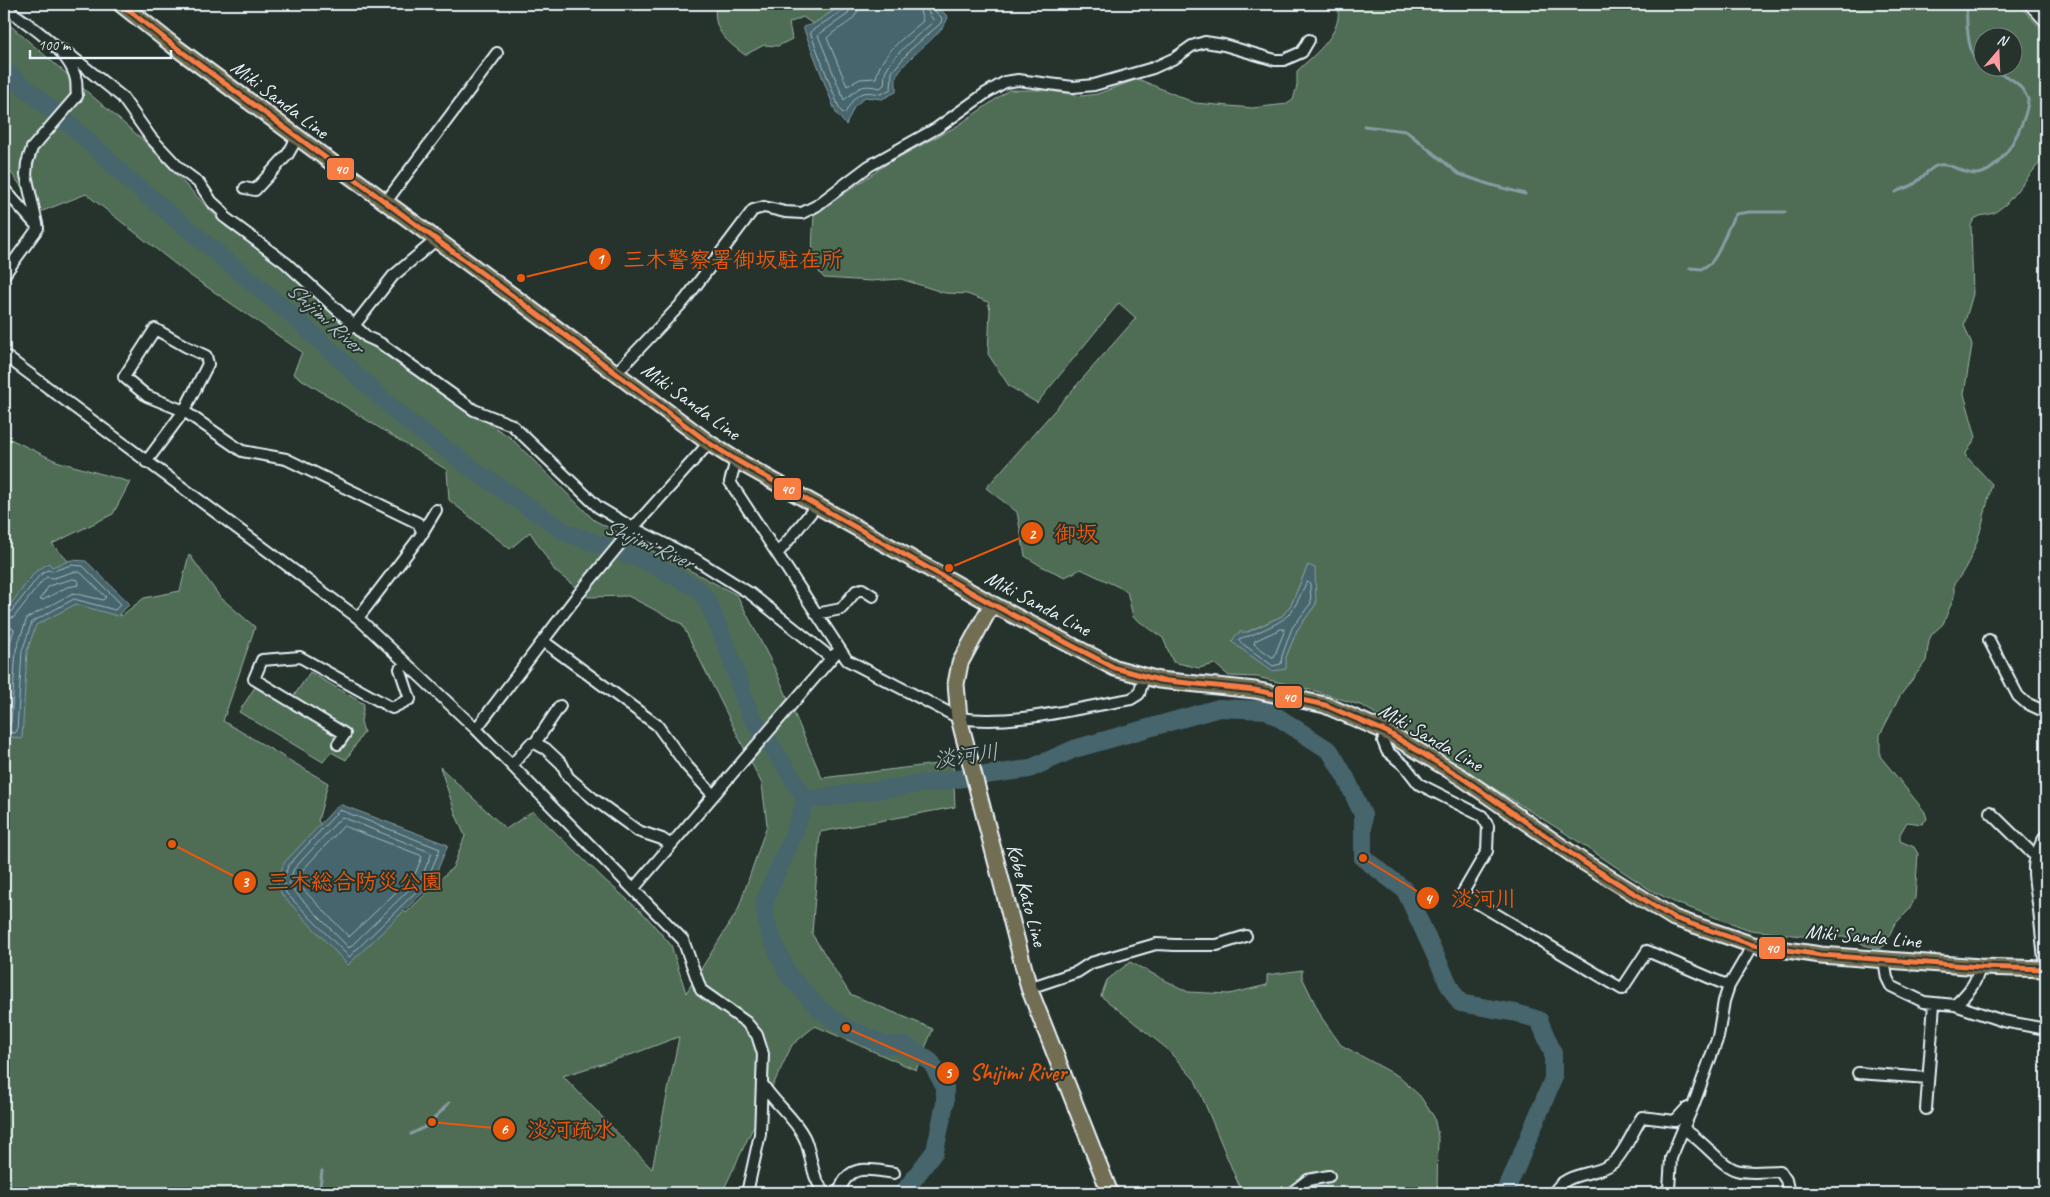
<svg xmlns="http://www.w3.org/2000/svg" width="2050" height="1197" viewBox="0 0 2050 1197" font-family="Caveat,'Klee One',sans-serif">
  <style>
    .green { fill: #506d55; stroke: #9cafa6; fill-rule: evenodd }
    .water { fill: #46656c; stroke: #879da4 }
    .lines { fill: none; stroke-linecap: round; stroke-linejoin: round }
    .shore { stroke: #a7b9c0; stroke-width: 1 }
    .stream { stroke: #879da4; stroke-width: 3 }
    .river { stroke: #46656c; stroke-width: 18 }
    .minor-casing { stroke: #e8f1f8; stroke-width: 14 }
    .primary-casing { stroke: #e8f1f8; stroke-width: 19 }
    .minor { stroke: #26332d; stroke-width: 10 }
    .primary { stroke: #726e52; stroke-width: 15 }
    .bus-1-casing { stroke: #26332d; stroke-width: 9 }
    .bus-1 { stroke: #f77d43; stroke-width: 5 }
    .labels { text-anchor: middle; stroke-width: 4; stroke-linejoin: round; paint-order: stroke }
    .street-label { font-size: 21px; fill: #e8f1f8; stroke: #26332d }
    .water-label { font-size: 22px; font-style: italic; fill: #afc0c7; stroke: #26332d }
    .leader { fill: none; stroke: #e8590c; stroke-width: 2 }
    .callout-dot { fill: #e8590c; stroke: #26332d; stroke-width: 2 }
    .mark-label { font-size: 15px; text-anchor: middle; font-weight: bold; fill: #fff }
    .callout-label { font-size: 22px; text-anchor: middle; font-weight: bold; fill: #e8590c; stroke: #26332d; stroke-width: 4; stroke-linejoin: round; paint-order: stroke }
    .line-badge { stroke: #26332d; stroke-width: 2 }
    .badge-label { font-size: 14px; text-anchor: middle; font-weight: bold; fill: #fff }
  </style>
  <rect width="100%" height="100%" fill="#26332d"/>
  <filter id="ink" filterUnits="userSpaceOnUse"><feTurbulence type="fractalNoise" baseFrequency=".02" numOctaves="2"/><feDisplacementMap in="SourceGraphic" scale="10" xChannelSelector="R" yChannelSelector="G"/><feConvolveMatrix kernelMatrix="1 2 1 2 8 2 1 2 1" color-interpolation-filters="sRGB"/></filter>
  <g filter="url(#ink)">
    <path class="green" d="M 716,4 L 844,4 L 813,24 L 803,17 L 789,23 L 792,39 L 778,46 L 764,45 L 745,55 C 725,40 712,30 716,4 Z
      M 1337,4 L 2018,4 L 2046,34 L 2046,155 L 2006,204 L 1994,213 L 1980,216 L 1974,219 L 1971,225 L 1973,294 L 1964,325 L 1972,345 L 1964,394 L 1976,437 L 1965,455 L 1992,484 C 1983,518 1978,556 1954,584 L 1954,597 L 1943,624 L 1932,634 L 1929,640 L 1926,661 L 1900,696 L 1880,735 L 1880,756 L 1925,812 L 1927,819 L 1922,824 L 1907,822 L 1900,834 L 1900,841 L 1914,847 L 1918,854 L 1915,898 L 1909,910 L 1894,925 L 1885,945 L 1879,949 L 1864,945 L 1852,937 L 1811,937 L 1750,930 L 1676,903 L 1649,889 L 1573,838 L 1363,706 L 1315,691 L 1257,677 L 1229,676 L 1215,664 L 1199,668 L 1173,662 L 1163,638 L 1133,617 L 1127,591 L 1081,569 L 1065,577 L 1041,566 L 1025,556 L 1017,512 L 986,488 L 1136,318 L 1119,303 L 1037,403 L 1009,386 L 988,354 L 990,310 L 988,302 L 967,294 L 945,293 L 901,279 L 871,281 L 824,278 C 808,262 813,237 814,215 L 888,163 L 957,126 L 1009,90 L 1044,90 L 1082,96 L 1097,94 L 1138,79 L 1195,103 L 1252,108 L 1287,104 L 1293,100 L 1297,86 L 1297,71 C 1315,54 1345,32 1337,4 ZM 1982,38 L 2012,38 L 2012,68 L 1982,68 ZM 1308,565 L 1316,604 L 1297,630 L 1286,657 L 1247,632 L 1282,616 L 1291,605 Z
      M 4,20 L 142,139 L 225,226 L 300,279 L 356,336 L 511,438 L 594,520 L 737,595 L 776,671 L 822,778 L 953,762 L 955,807 L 820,832 L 812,934 L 850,994 L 933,1029 L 916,1070 L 815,1026 L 792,1045 L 722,1193 L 4,1193 L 4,436 L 56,461 L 130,482 L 113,514 L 52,544 L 121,616 L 144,598 L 180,591 L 189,554 L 220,597 L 255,627 L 223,721 L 328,783 L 318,821 L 406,913 L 453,867 L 465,836 L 456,815 L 440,767 L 506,829 L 533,811 L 606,881 L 644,914 L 671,945 L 686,993 L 738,910 L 767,825 L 762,784 L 682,624 L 628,596 L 588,597 L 555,571 L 530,532 L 510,549 L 449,500 L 447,470 L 293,374 L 302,352 L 188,274 L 86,194 L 40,212 L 4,163 ZM 678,1037 L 679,1037 L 652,1169 L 563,1076 L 633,1054 Z
      M 310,672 L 364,704 L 361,721 L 364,732 L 346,760 L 331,752 L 323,762 L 239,712 L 255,687 L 287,706 Z
      M 1130,962 L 1188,992 L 1229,994 L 1267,985 L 1267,975 L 1302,970 L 1302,977 L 1322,1018 L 1341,1045 L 1398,1076 L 1420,1096 L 1434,1117 L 1438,1136 L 1437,1193 L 1242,1193 L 1195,1080 L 1166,1048 L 1101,996 L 1107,980 Z"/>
    <path class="water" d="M 844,4 L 935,4 L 948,17 C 943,35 910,54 898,73 C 894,78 897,86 896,92 L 882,99 L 865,97 L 854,107 L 846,125 L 836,113 L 803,27 L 813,24 Z
      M 71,560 L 86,561 L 130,604 L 117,616 L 76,604 L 36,625 L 27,651 L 22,739 L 4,735 L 4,613 L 35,572 L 49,563 L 52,567 Z
      M 1308,565 L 1315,568 L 1316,604 L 1297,630 L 1286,657 L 1286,669 L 1272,671 L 1232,642 L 1235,636 L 1240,632 L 1248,632 L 1282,616 L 1291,605 Z
      M 339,804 L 448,845 L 431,885 L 348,965 L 282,895 L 277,880 L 284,863 Z"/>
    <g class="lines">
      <path class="shore" d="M 845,4 L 843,10 L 810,32 L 840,110 L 844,114 C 847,111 848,107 851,103 C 860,90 867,92 881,94 L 891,89 L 892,72 L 911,49 L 941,23 L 942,18 L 933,9 L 932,4
        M 851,4 L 848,14 L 818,35 L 844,100 C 859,89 859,83 880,88 L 884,85 C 885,80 884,74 886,70 C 897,50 918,36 934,21 L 927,10 L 925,4
        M 859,4 C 858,23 838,26 827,38 L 847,86 L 860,79 L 876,78 C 881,53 905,37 923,21 L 918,4
        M 73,579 L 78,580 L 79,585 L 67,587 L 43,600 L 40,599 L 49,586 Z
        M 1308,582 L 1310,584 L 1311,603 L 1292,628 L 1282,656 L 1281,664 L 1273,666 L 1240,642 L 1239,639 C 1244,636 1249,637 1254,634 C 1289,618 1290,619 1306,583 Z
        M 4,615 L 10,613 L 39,576 L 47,570 L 53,571 L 71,565 L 83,566 L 121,604 L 115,610 L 74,599 L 32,622 L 22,651 L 17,731 L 15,733 L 4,731
        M 4,621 L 14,617 L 43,580 L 47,577 L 54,578 L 72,572 L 80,572 L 106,597 L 103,600 L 73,593 L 27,618 L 16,650 L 11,723 L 9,725 L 4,725
        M 4,629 L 12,628 L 14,630 L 8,649 L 4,716
        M 1281,629 L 1284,629 L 1284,632 L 1274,657 L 1272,657 L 1254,644 L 1255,641 Z
        M 340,810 L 440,849 L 426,882 L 349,957 L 286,893 L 283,881 L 288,866 Z
        M 342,817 L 432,853 L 421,878 L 349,948 L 292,889 L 289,881 L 294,869 Z
        M 344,826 L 420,855 L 422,857 L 415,874 L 349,937 L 299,885 L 297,881 L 300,873 Z"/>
      <path class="stream" d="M 1967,4 C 1966,20 1967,58 1982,67
        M 1364,126 L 1406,131 L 1459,174 L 1488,184 L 1525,194
        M 1896,192 C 1902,189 1909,187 1914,184 C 1922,179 1929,167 1939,165 C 1952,163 1963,174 1976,174 C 2001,174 2028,121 2028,99 C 2018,77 2003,75 1983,68
        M 1690,268 L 1701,269 L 1711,263 L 1717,254 L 1732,220 L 1736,214 L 1749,212 L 1785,212
        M 411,1134 L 427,1126 L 449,1103
        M 319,1193 L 322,1171"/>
      <path class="river" d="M 4,70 L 74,128 L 128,179 L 294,317 L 401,416 L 478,473 L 567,533 L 648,562 L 698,589 L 708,602 L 727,647 L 750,715 L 772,746 L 806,800
        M 806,800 L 1029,769 L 1074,749 L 1219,708 L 1267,710 L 1330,751 L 1346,778 L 1363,815 L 1363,858 L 1405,890 L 1451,989 L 1460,1003 L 1516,1013 L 1539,1020 L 1553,1053 L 1553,1079 L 1516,1168 L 1504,1193
        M 806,800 L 791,841 L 769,890 L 764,906 L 768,929 L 788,975 L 822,1011 L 846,1028 L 885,1045 L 907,1046 L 931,1062 L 945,1087 L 945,1103 L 935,1151 L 903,1193"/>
      <g class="minor-casing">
        <path id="minor" d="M 2029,4 L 2046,22
          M 4,7 C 27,23 71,51 76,80 C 77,85 76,91 77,96 L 32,148 L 27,163 L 26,175 L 38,228 L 4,275
          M 56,48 L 66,52 L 122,97 L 151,138 L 179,168 L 199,183 L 212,202 L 223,212 L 223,216 L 286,263 L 367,337 L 380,343 L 474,410 L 512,425 L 598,507 L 633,528 L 695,559 L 751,594 L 831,658
          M 245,188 L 255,190 L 288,154 L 297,138
          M 4,189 L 36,225
          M 385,203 L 497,53
          M 353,327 L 393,276 L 436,240
          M 4,355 L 358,618 L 476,729 L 683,940 L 701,990 L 746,1022 L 757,1035 L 763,1054 L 760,1134 L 747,1193
          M 616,373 L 685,300 L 753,210 L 764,207 L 785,212 L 802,213 L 816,206 L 869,166 L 937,128 L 986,93 L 1005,82 L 1018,80 L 1073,87 L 1094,85 L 1153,68 L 1175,58 L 1192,46 L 1205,42 L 1224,45 L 1275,60 L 1284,60 L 1302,52 L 1309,40
          M 736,460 L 730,482 L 847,660 L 959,718 C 1013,726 1077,708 1131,699 L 1139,694 L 1144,677
          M 146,462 L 184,411 L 208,364 L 206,356 L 185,346 L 155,329 L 124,377 L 147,396 L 184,411 L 242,451 L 286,459 L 418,523 L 423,533
          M 778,553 L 817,505
          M 816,614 L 841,609 L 856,591 L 862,589 L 873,596
          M 358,618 L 419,538 L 436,510
          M 1989,640 L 2018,696 L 2026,703 L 2046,712
          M 543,641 L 657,725 L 686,765 L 713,795
          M 476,729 L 577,596 L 633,528 L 709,443
          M 1387,732 L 1383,741 L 1387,751 L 1405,766 L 1419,784 L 1482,816 L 1488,826 L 1487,851 L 1462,894 L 1622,989 L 1647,951 L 1729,986
          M 535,743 L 560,706
          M 338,744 L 345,734 L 254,679 L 262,660 L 300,657 L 392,708 L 410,699 L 400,669 L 405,663
          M 512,765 L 530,744 L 535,743 L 546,749 L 562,764 L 568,777 L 595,800 L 638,831 L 662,839 L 671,845
          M 1990,812 L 2035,856
          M 634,888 L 835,654
          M 1753,945 L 1729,986 L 1724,1001 L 1718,1037 L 1693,1106 L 1683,1129 C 1701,1138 1721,1166 1736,1170 C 1749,1174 1766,1171 1780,1171 L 1786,1180 L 1789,1193
          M 1884,960 L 1887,978 L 1891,986 L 1924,1002 L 1955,1005 L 2003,1021 L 2046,1029
          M 2045,969 C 2043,949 2041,930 2039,910 C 2035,879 2027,864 2046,835
          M 1029,988 L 1077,972 L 1091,963 L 1156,944 L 1175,945 L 1217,945 L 1246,936
          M 1955,1005 C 1968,993 1976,984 1980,967
          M 1858,1073 L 1928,1078
          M 763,1085 C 775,1104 794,1117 804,1137 C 813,1155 810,1179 826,1193
          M 1926,1109 L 1934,1004
          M 831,1193 L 840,1190 C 849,1162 871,1170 894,1173
          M 1291,1193 L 1308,1180 L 1329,1176
          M 1554,1193 C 1565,1170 1598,1177 1615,1161 C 1625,1151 1634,1129 1642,1117 L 1675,1121 L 1686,1109 L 1693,1106
          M 1663,1193 L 1669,1189 L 1671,1158 L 1683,1129"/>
      </g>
      <g class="primary-casing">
        <path id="primary" d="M 121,4 L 174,46 L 521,302 L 709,443 L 736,460 L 992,604 L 1115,668 L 1159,680 L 1255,690 L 1325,705 L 1387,732 L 1461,777 L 1582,861 L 1674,918 L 1753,945 L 1821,955 L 1980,967 L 2046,969
          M 992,604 L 960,663 L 956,684 L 959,718 L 1029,988 L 1110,1193"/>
      </g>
      <use href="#minor" class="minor"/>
      <use href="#primary" class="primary"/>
      <g class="bus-1-casing">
        <path id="bus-1" d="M 121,4 L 174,46 L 521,302 L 709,443 L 736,460 L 992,604 L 1115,668 L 1159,680 L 1255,690 L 1325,705 L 1387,732 L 1461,777 L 1582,861 L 1674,918 L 1753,945 L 1821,955 L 1980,967 L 2046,969"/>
      </g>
      <use href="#bus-1" class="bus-1"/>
    </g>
  </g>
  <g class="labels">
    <g class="street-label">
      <text transform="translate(280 99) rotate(37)" y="7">Miki Sanda Line</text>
      <text transform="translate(691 401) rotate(36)" y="7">Miki Sanda Line</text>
      <text transform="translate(1038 603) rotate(28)" y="7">Miki Sanda Line</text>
      <text transform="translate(1431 737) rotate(30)" y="7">Miki Sanda Line</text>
      <text transform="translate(1027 895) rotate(75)" y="7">Kobe Kato Line</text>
      <text transform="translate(1863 936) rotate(5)" y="7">Miki Sanda Line</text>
    </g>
    <g class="water-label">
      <text transform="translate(326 317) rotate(42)" y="8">Shijimi River</text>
      <text transform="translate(649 543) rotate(24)" y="8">Shijimi River</text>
      <text transform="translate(966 755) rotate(-8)" y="8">淡河川</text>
    </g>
  </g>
  <path class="leader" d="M521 278L600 259M949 568L1032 533M172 844L245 882M1363 858L1428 898M846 1028L948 1073M432 1122L504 1129"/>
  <g class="callout-dot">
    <circle cx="521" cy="278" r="5"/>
    <circle cx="949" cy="568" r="5"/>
    <circle cx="172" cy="844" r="5"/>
    <circle cx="1363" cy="858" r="5"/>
    <circle cx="846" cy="1028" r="5"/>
    <circle cx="432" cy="1122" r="5"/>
    <circle cx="600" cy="259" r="12"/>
    <circle cx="1032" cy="533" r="12"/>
    <circle cx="245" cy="882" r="12"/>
    <circle cx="1428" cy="898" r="12"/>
    <circle cx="948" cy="1073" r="12"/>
    <circle cx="504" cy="1129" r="12"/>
  </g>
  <g class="mark-label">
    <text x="600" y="264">1</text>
    <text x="1032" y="539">2</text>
    <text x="245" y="887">3</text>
    <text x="1428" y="904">4</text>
    <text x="948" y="1078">5</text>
    <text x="504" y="1134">6</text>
  </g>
  <g class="callout-label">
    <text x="733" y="267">三木警察署御坂駐在所</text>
    <text x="1076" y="541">御坂</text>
    <text x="355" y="889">三木総合防災公園</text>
    <text x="1484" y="906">淡河川</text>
    <text x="1018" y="1080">Shijimi River</text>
    <text x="571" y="1137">淡河疏水</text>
  </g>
  <g class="line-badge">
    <rect x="326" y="157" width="29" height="24" rx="5" fill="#f77d43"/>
    <rect x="773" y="477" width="29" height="24" rx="5" fill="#f77d43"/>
    <rect x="1274" y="685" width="29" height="24" rx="5" fill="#f77d43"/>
    <rect x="1758" y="936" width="28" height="24" rx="5" fill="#f77d43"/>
  </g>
  <g class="badge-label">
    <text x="341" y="174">40</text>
    <text x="787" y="494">40</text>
    <text x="1289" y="702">40</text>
    <text x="1772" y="953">40</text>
  </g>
  <rect width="2050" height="1197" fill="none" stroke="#26332d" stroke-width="20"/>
  <rect x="10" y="10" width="2030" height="1177" fill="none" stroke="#e8f1f8" stroke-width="2" filter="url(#ink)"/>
  <g transform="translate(1998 52) rotate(19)"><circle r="24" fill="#26332d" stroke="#747f7e"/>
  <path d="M0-4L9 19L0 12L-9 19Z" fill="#ff9aa2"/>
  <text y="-8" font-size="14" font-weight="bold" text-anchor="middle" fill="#e8f1f8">N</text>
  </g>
  <path d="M30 50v8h141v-8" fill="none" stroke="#e8f1f8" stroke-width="2.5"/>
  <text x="38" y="50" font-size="15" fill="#e8f1f8" stroke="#26332d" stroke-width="4" paint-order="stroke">100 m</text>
</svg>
